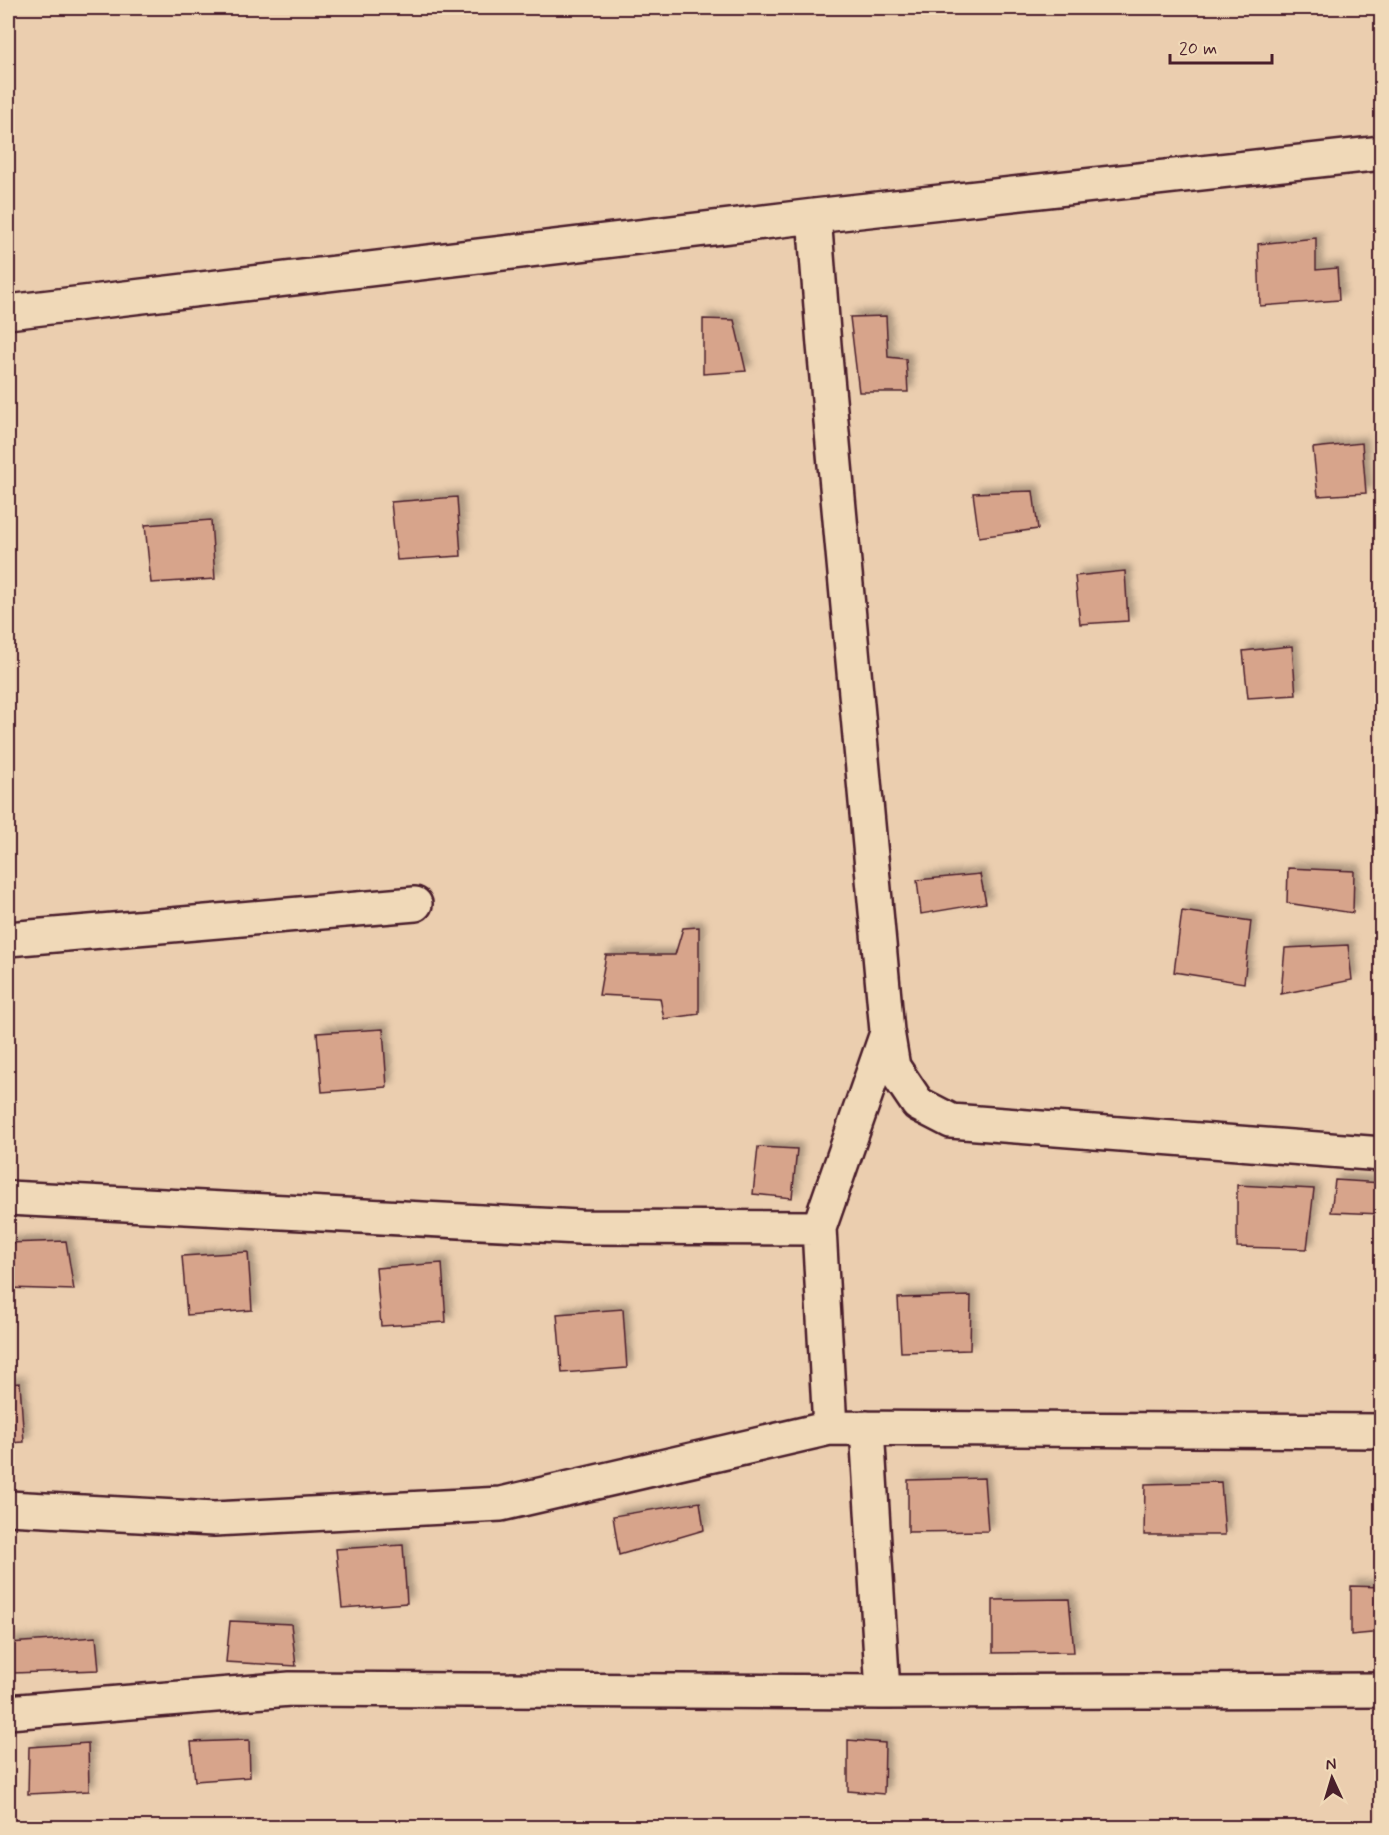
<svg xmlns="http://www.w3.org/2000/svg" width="1389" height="1835" viewBox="0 0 1389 1835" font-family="Mynerve,sans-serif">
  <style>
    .building { fill: #d7a48b; stroke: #4a1f2b; stroke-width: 1.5; filter: url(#shadow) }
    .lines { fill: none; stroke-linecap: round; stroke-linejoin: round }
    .minor-casing { stroke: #4a1f2b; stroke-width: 38 }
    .minor { stroke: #f0d9b8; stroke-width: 33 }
  </style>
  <defs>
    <filter id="shadow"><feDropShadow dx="5.5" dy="-5.5" stdDeviation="3" flood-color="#0004"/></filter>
  </defs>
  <rect width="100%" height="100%" fill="#ebceaf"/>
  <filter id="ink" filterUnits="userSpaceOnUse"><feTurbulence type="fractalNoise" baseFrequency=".0167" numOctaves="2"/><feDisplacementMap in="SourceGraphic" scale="12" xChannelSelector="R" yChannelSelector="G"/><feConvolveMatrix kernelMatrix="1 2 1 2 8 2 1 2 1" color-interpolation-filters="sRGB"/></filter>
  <g filter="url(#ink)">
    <path class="building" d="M 1316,238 L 1316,270 L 1337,268 L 1339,300 L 1260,306 L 1258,244 Z
      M 886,316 L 888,357 L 906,359 L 908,392 L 859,392 L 850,317 Z
      M 703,319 L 734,320 L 746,371 L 703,374 Z
      M 1362,443 L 1366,493 L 1318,496 L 1313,448 Z
      M 1033,491 L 1038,529 L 979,537 L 973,493 Z
      M 457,497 L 461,556 L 397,560 L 391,502 Z
      M 211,520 L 215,579 L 151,583 L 145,525 Z
      M 1125,571 L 1128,621 L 1080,624 L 1075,576 Z
      M 1292,646 L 1296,695 L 1248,698 L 1243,651 Z
      M 1288,868 L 1354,871 L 1353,913 L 1287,903 Z
      M 980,874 L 986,903 L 921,914 L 917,880 Z
      M 1182,911 L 1251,921 L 1244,983 L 1174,972 Z
      M 699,927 L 699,1014 L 664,1019 L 660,998 L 599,995 L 606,955 L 675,955 L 683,928 Z
      M 1348,945 L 1352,980 L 1281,994 L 1285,948 Z
      M 383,1029 L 387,1087 L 322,1092 L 317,1033 Z
      M 758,1147 L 797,1149 L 792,1198 L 753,1194 Z
      M 1335,1180 L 1382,1183 L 1382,1214 L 1331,1212 Z
      M 1237,1185 L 1314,1189 L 1307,1249 L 1237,1247 Z
      M 66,1241 L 74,1290 L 8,1288 L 8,1243 Z
      M 248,1252 L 252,1310 L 187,1315 L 182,1256 Z
      M 442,1263 L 446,1322 L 381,1326 L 376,1268 Z
      M 971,1296 L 970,1350 L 901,1352 L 898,1298 Z
      M 623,1309 L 627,1368 L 562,1373 L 557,1314 Z
      M 20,1383 L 24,1442 L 8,1443 L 8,1384 Z
      M 984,1478 L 988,1531 L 908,1532 L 908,1480 Z
      M 1221,1482 L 1225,1535 L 1144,1535 L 1145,1484 Z
      M 700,1502 L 704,1530 L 619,1555 L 613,1516 Z
      M 403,1545 L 407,1603 L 342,1608 L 336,1549 Z
      M 1351,1586 L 1382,1587 L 1382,1632 L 1351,1635 Z
      M 1069,1599 L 1074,1652 L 993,1653 L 993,1600 Z
      M 230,1621 L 291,1624 L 296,1666 L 226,1662 Z
      M 96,1637 L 99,1670 L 13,1673 L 9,1643 Z
      M 249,1740 L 250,1777 L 195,1781 L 191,1742 Z
      M 848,1740 L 885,1743 L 884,1794 L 848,1791 Z
      M 88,1743 L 89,1791 L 28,1794 L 29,1747 Z"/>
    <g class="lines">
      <g class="minor-casing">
        <path id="minor" d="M 814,216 L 824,345 L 887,1031 L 893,1067 L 918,1104 L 951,1121 L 1382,1154
          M 8,312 L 814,216 L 1382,153
          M 8,939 L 415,904
          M 8,1198 L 579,1227 L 819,1228 L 887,1033
          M 819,1228 L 830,1428
          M 867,1428 L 883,1692
          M 8,1508 L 214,1519 L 501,1504 L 830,1428 L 1382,1431
          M 8,1712 L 290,1689 L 883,1692 L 1382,1690"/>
      </g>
      <use href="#minor" class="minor"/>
    </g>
  </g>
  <rect width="1389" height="1835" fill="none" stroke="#f0d9b8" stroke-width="30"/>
  <rect x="15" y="15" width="1359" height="1805" fill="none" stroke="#4a1f2b" stroke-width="2" filter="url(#ink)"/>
  <g transform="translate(1332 1778) rotate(356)" stroke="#f0d9b8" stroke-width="4.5" paint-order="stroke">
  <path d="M0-4.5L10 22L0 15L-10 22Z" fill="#4a1f2b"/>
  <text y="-9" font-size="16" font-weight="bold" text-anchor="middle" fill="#4a1f2b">N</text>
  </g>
  <path d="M1170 54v9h102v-9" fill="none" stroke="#4a1f2b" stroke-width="3"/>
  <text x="1179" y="54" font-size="18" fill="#4a1f2b" stroke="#f0d9b8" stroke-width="4.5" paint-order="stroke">20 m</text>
</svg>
